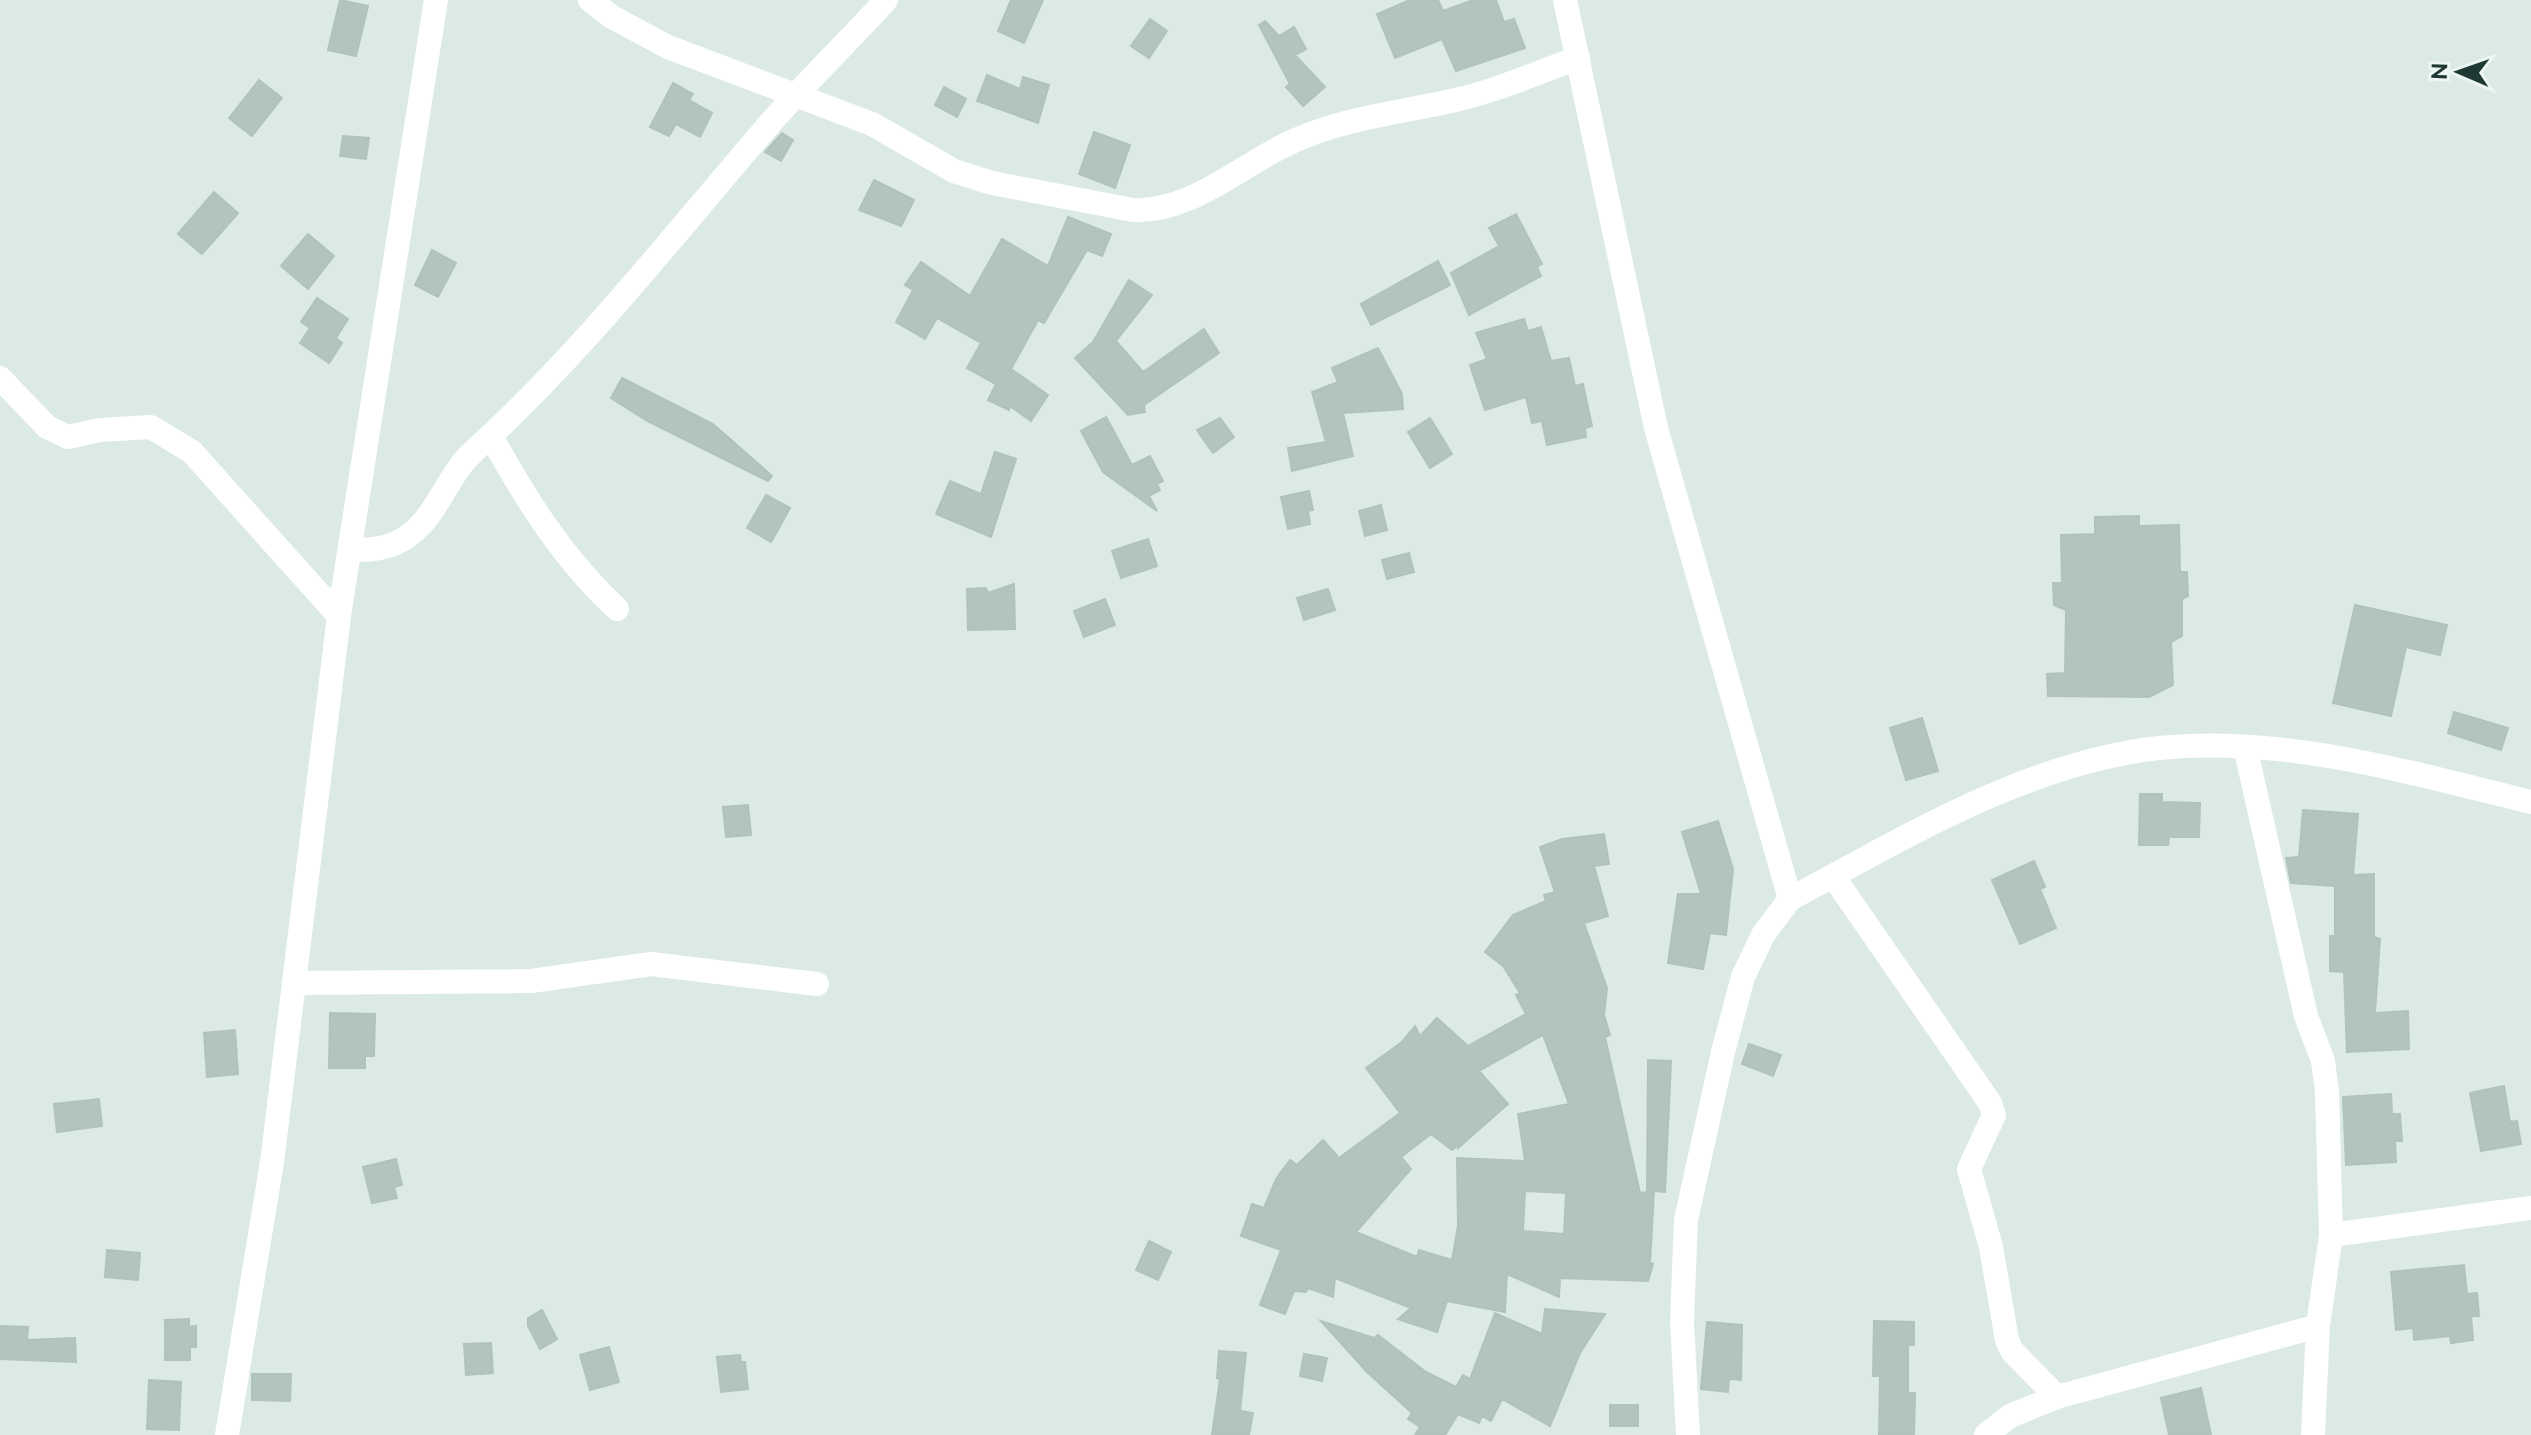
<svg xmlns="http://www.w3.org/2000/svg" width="2531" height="1435" viewBox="0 0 2531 1435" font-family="Raleway,sans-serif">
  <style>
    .building { fill: #b2c4be; stroke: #afc3bc; stroke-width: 2; fill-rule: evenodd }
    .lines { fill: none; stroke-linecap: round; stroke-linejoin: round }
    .minor { stroke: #fff; stroke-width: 24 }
  </style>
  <rect width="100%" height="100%" fill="#dceae4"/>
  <path class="building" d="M 340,0 L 368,6 L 356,56 L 328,50 Z
    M 1011,0 L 1043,0 L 1024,43 L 998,31 Z
    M 1410,0 L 1438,0 L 1443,11 L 1473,0 L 1496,0 L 1504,22 L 1514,19 L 1525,48 L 1456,71 L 1442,39 L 1395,58 L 1377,14 Z
    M 1150,19 L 1167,31 L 1149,58 L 1131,46 Z
    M 1265,21 L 1279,36 L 1294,27 L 1306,49 L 1295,55 L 1325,87 L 1303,106 L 1286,87 L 1290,84 L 1259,25 Z
    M 987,75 L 1020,89 L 1023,77 L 1049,85 L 1038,123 L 977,101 Z
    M 259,80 L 282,98 L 252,136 L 229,118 Z
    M 673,83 L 693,94 L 689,100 L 712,113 L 700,137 L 676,124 L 669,136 L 650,127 Z
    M 944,87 L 966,99 L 957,117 L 935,105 Z
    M 1094,132 L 1130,145 L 1115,188 L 1079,174 Z
    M 782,133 L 793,140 L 781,161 L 765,152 Z
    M 343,136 L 369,138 L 366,159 L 340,156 Z
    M 874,180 L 914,200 L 901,226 L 859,210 Z
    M 214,192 L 238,213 L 202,254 L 178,234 Z
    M 1516,214 L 1542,264 L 1537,267 L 1541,276 L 1469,315 L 1451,273 L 1499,246 L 1489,228 Z
    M 1068,217 L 1111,234 L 1102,256 L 1087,250 L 1044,323 L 1038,320 L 1011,369 L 1048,395 L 1031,421 L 1010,406 L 1009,410 L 988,400 L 996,384 L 967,368 L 981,343 L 937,318 L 925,339 L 896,322 L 913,290 L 905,285 L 921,262 L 970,296 L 1002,239 L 1048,266 Z
    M 308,234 L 334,256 L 308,289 L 281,266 Z
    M 432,250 L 456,263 L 438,297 L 415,285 Z
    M 1438,261 L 1450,285 L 1371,325 L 1361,304 Z
    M 1129,280 L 1152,295 L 1116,341 L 1143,372 L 1204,329 L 1219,353 L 1144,405 L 1145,412 L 1128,415 L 1075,358 L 1093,342 Z
    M 317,298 L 348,319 L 336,338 L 342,343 L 329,363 L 300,343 L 310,328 L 301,322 Z
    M 1524,319 L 1528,331 L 1541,327 L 1551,361 L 1569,358 L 1575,386 L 1583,384 L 1592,426 L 1585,428 L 1586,437 L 1547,445 L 1542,421 L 1532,423 L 1526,397 L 1485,410 L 1470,365 L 1487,359 L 1476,333 Z
    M 1378,348 L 1402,394 L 1403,409 L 1343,413 L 1353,456 L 1292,471 L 1288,448 L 1326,442 L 1312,392 L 1338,382 L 1332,368 Z
    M 622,378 L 713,424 L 772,476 L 768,481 L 647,421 L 611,398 Z
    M 1106,417 L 1132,465 L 1150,456 L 1163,481 L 1157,484 L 1160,490 L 1149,496 L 1157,511 L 1103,472 L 1081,431 Z
    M 1220,418 L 1234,437 L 1213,453 L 1197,430 Z
    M 1430,418 L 1452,454 L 1430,468 L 1408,432 Z
    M 995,452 L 1016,459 L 991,537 L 936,514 L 950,481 L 981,494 Z
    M 1309,491 L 1313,510 L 1308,511 L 1310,524 L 1288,529 L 1281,497 Z
    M 766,495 L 790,508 L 771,542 L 747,528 Z
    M 1381,505 L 1387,530 L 1365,536 L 1359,511 Z
    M 2139,516 L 2139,526 L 2179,525 L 2180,572 L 2187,572 L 2188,596 L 2182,599 L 2182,636 L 2171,642 L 2173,685 L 2149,697 L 2048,696 L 2047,674 L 2065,673 L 2066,610 L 2054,605 L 2053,583 L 2062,583 L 2061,535 L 2095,534 L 2095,517 Z
    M 1148,539 L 1157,566 L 1121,578 L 1112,551 Z
    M 1409,553 L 1414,572 L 1387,579 L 1382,560 Z
    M 1014,584 L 1015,629 L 968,630 L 967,589 L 986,588 L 988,593 Z
    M 1328,589 L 1335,610 L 1304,620 L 1297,598 Z
    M 1105,599 L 1115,625 L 1084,637 L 1074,611 Z
    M 2355,605 L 2447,625 L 2440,655 L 2406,647 L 2391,716 L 2333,703 Z
    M 2454,712 L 2508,728 L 2501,750 L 2448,733 Z
    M 1922,718 L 1938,771 L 1906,780 L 1890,728 Z
    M 2140,794 L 2162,794 L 2162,802 L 2200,803 L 2199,837 L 2169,837 L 2168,845 L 2139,845 Z
    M 748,805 L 751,835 L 726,837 L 723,807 Z
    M 2303,810 L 2358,814 L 2353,875 L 2374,874 L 2374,937 L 2380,939 L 2375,1013 L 2408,1011 L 2409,1049 L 2347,1052 L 2344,972 L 2330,971 L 2330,936 L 2335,936 L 2335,886 L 2291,883 L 2286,858 L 2299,857 Z
    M 1718,821 L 1733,869 L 1726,935 L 1710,933 L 1703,969 L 1668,963 L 1678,894 L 1701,894 L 1682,832 Z
    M 1604,834 L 1609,864 L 1594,866 L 1608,916 L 1584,923 L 1607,988 L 1604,1015 L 1610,1035 L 1605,1037 L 1640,1193 L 1653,1191 L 1647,1191 L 1648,1060 L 1671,1061 L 1665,1192 L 1654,1191 L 1650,1263 L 1653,1264 L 1648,1281 L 1560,1278 L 1559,1297 L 1507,1274 L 1505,1312 L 1447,1301 L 1437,1332 L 1398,1319 L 1411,1308 L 1335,1278 L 1333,1297 L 1308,1288 L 1306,1292 L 1294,1291 L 1285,1314 L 1260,1305 L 1281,1250 L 1241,1236 L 1252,1204 L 1264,1208 L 1276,1179 L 1290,1160 L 1297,1165 L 1323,1140 L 1339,1158 L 1400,1113 L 1366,1068 L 1402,1042 L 1415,1026 L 1420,1036 L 1437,1018 L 1468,1046 L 1526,1014 L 1516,995 L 1520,993 L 1503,966 L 1485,952 L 1513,915 L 1546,901 L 1544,895 L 1555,892 L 1540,847 L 1562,839 ZM 1543,1035 L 1569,1104 L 1518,1114 L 1525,1161 L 1457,1158 L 1458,1226 L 1452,1260 L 1419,1250 L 1417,1257 L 1356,1232 L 1411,1169 L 1401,1157 L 1431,1134 L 1452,1150 L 1458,1145 L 1458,1148 L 1508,1104 L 1479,1071 ZM 1525,1191 L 1566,1193 L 1564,1234 L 1523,1231 Z
    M 2034,861 L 2045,887 L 2040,889 L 2056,928 L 2020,944 L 1992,880 Z
    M 330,1013 L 375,1014 L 374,1056 L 365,1056 L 365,1068 L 329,1068 Z
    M 235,1030 L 238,1074 L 207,1077 L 204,1033 Z
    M 1749,1044 L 1781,1055 L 1773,1076 L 1742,1064 Z
    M 2504,1086 L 2510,1122 L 2517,1121 L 2521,1144 L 2481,1151 L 2470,1093 Z
    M 2391,1094 L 2392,1114 L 2400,1114 L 2402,1141 L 2395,1141 L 2396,1162 L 2346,1165 L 2343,1097 Z
    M 99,1099 L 102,1126 L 57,1132 L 54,1104 Z
    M 396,1159 L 402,1185 L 394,1187 L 397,1198 L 372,1203 L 363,1167 Z
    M 1149,1241 L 1171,1252 L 1158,1280 L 1136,1270 Z
    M 107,1250 L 140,1253 L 138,1280 L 105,1277 Z
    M 2464,1265 L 2467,1294 L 2477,1293 L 2479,1316 L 2471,1316 L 2473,1340 L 2451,1343 L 2450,1336 L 2414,1340 L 2413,1328 L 2396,1330 L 2391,1272 Z
    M 1545,1309 L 1605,1314 L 1580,1353 L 1550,1426 L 1502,1399 L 1491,1421 L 1482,1416 L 1479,1423 L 1458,1414 L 1445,1435 L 1415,1435 L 1420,1427 L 1408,1419 L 1412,1413 L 1367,1372 L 1321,1321 L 1374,1338 L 1378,1335 L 1426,1372 L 1456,1387 L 1463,1375 L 1470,1379 L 1495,1313 L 1542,1334 Z
    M 542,1310 L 557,1339 L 540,1349 L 528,1326 L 528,1318 Z
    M 189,1319 L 189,1327 L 196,1326 L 196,1347 L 190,1347 L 190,1360 L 165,1360 L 165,1320 Z
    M 1874,1321 L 1914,1322 L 1914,1345 L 1908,1345 L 1908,1393 L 1915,1393 L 1914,1435 L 1879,1435 L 1880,1376 L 1873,1376 Z
    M 1707,1322 L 1742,1325 L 1741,1380 L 1729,1379 L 1728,1392 L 1701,1389 Z
    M 1,1326 L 28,1327 L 27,1340 L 75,1338 L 76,1362 L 0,1359 Z
    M 491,1343 L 493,1373 L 466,1375 L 464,1344 Z
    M 609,1347 L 619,1382 L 590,1390 L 580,1355 Z
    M 1219,1351 L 1246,1353 L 1240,1411 L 1253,1413 L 1249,1435 L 1212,1435 L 1220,1379 L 1217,1378 Z
    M 1304,1354 L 1327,1358 L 1322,1381 L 1300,1376 Z
    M 740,1355 L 741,1362 L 745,1362 L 748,1389 L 721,1392 L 717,1357 Z
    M 252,1374 L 291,1374 L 290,1401 L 252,1400 Z
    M 149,1380 L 181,1382 L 179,1430 L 147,1429 Z
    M 2201,1388 L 2211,1435 L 2169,1435 L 2161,1398 Z
    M 1610,1405 L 1638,1405 L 1638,1426 L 1610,1426 Z"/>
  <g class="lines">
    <path class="minor" d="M 590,0 L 612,17 L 668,47 L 872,124 L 954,171 L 992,183 L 1133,210 C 1186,213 1235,171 1281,147 C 1336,119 1392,114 1451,101 C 1494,92 1536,73 1578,58
      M 1565,0 L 1656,428 L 1790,899 L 1763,935 L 1743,977 L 1723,1052 L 1686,1220 L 1682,1322 L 1688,1435
      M 0,378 L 47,427 L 68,437 L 100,430 L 151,427 L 192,452 L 339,616
      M 492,438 C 527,501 564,560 617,609
      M 351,550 C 372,550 390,549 408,536 C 439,514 446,476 474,451 C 582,353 671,238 766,128 C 804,84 847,43 886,0
      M 2245,747 L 2306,1016 L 2323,1061 L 2327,1092 L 2331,1235 L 2318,1326 L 2313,1435
      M 1833,876 L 1990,1103 L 1994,1115 L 1969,1169 L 1991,1247 L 2007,1340 L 2012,1351 L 2057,1397
      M 1790,899 C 1906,837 2026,763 2159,748 C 2283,735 2412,773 2531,802
      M 295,983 L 531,981 L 651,964 L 817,984
      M 2331,1235 L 2531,1208
      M 227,1435 L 272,1162 L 339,616 L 436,0
      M 1986,1435 L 2010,1416 L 2057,1397 L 2318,1326"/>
  </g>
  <g transform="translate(2459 72) rotate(272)" stroke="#edf6f2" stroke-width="6" paint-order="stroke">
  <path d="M0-6L14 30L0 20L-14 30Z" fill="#1e3933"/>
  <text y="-12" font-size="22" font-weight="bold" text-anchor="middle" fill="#1e3933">N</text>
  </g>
</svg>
